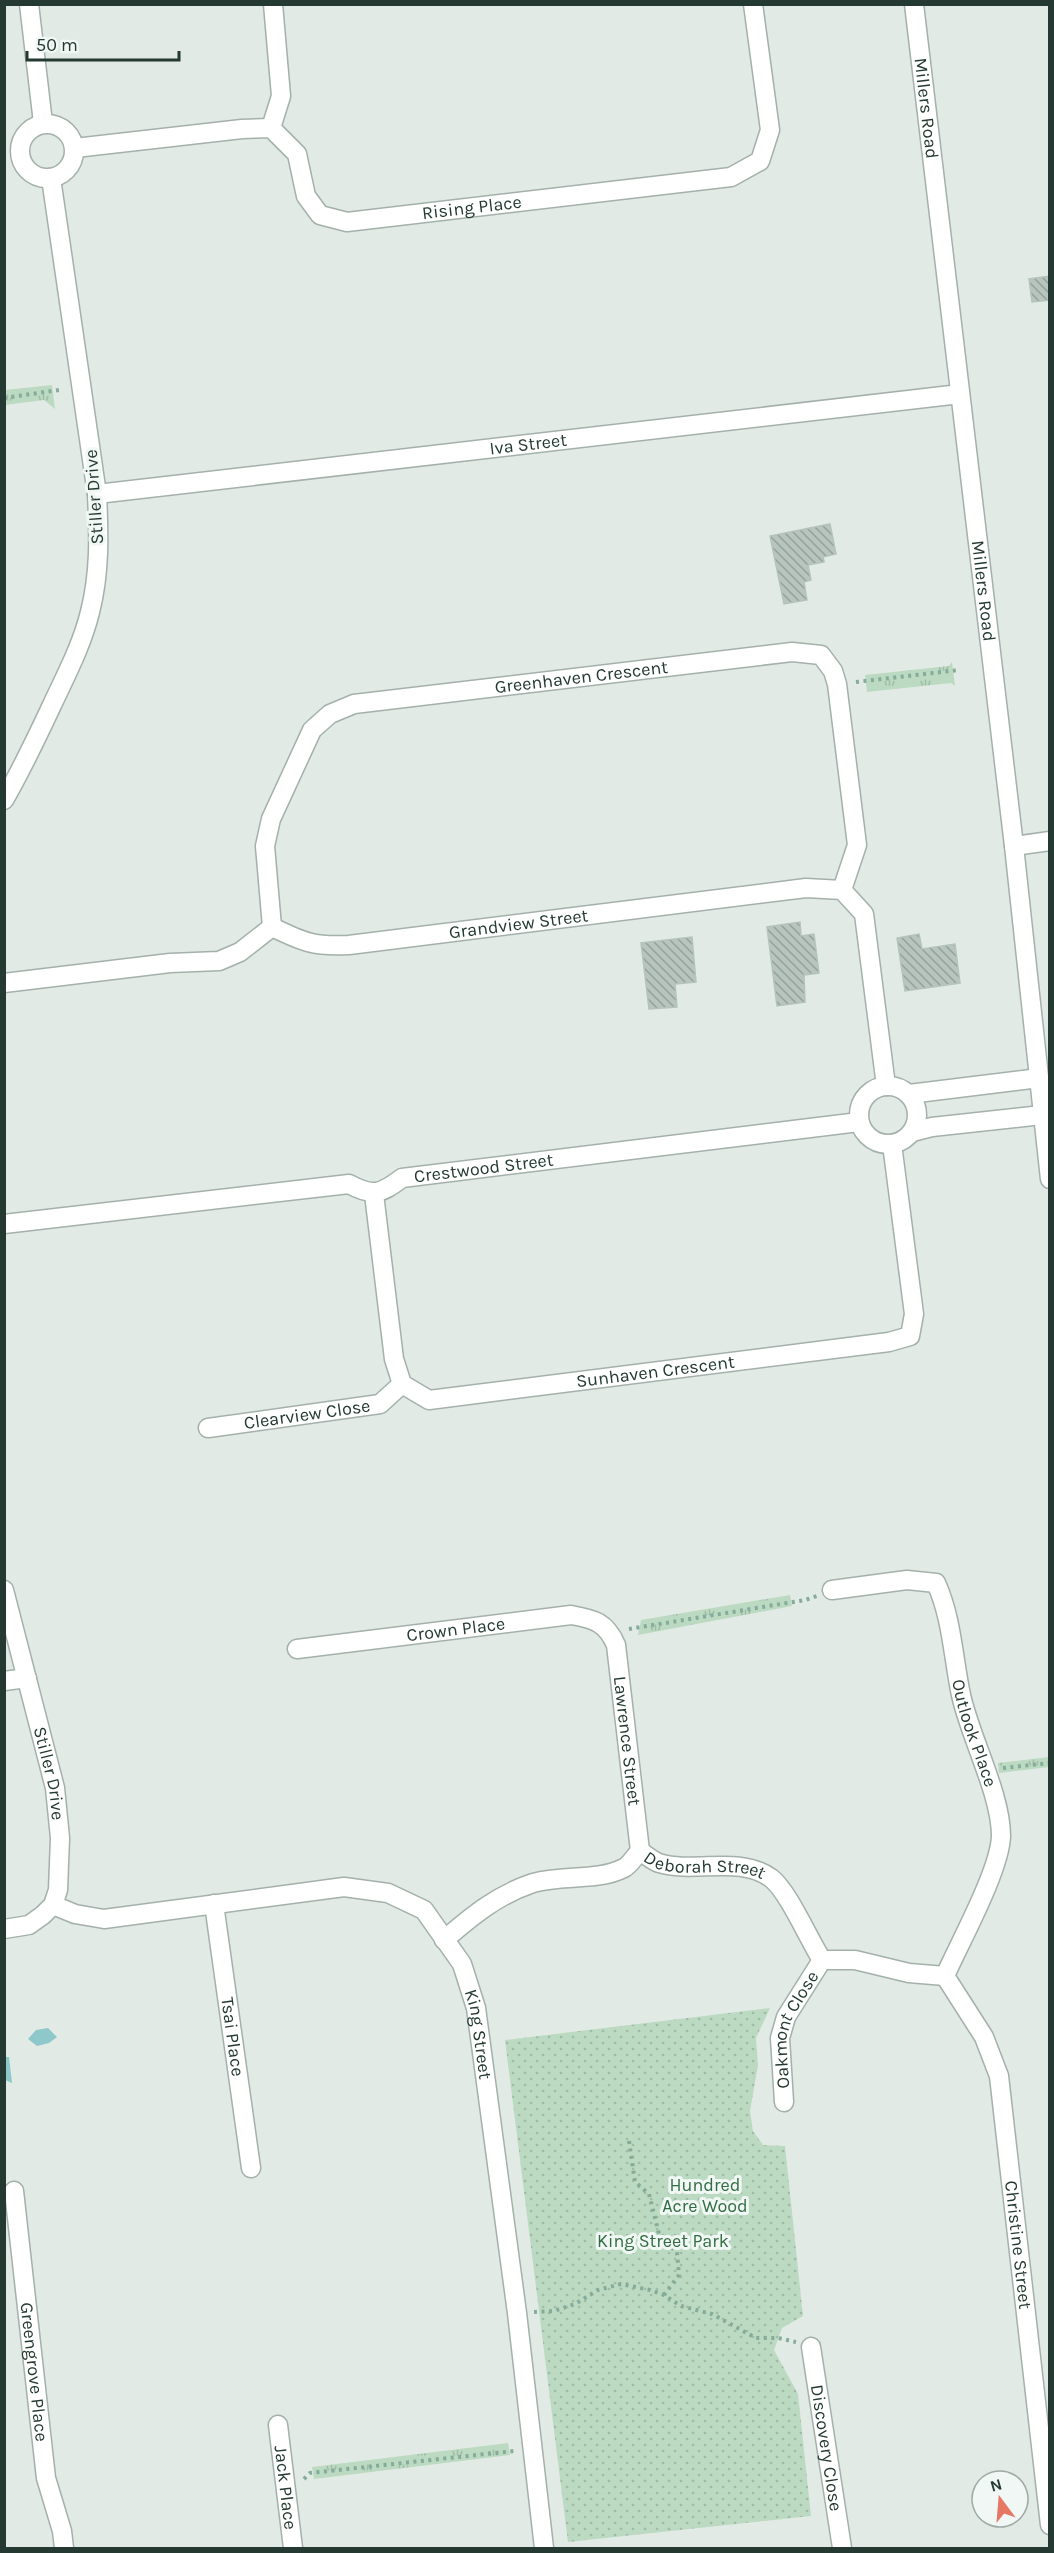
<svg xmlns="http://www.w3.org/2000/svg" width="1054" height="2553" viewBox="0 0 1054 2553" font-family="Karla,sans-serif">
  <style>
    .grass { fill: url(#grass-tufts) }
    .park { fill: url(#park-dots) }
    .water { fill: #8ec8cb }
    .building { fill: url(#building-back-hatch); stroke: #b4c3bc; stroke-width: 1.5 }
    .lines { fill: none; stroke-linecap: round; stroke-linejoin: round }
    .minor-casing { stroke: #a4b1ab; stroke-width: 21 }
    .tertiary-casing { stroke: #a4b1ab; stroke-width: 21 }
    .path { stroke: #85ab9b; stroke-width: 4; stroke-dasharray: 3 4.5; stroke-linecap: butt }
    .minor { stroke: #fff; stroke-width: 18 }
    .tertiary { stroke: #fff; stroke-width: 18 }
    .labels { text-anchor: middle; stroke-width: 6; stroke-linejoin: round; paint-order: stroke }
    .street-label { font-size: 18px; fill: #233931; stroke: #f1f7f4 }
    .park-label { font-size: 18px; fill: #316d42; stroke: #f1f7f4 }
  </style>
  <defs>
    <pattern id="grass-tufts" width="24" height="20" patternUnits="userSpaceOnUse" patternTransform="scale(1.5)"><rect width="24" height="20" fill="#bcdac1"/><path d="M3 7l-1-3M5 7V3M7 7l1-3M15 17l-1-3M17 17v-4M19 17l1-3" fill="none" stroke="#a1bca6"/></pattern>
    <pattern id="park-dots" width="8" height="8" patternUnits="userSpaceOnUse" patternTransform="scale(1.5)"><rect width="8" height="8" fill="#bcdac1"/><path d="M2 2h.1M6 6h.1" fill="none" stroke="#a1bca6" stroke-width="1.8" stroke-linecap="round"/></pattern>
    <pattern id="building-back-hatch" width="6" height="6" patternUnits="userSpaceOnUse" patternTransform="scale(1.5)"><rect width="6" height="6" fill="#b7c5be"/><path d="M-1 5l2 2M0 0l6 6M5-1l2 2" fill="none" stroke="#94a19b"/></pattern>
  </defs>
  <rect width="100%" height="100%" fill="#e1eae5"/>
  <path class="grass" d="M 52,385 L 55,409 L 44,400 L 5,405 L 5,390 Z
    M 952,662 L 955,686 L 951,683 L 867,692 L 865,675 L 949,666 Z
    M 790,1595 L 792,1606 L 638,1635 L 641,1620 Z
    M 1049,1757 L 1049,1767 L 999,1773 L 998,1763 Z
    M 508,2443 L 510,2455 L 314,2479 L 312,2467 Z"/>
  <path class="park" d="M 770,2008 L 756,2038 L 758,2065 L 750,2111 L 753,2131 L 763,2145 L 785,2146 L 803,2316 L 782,2328 L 774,2350 L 798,2394 L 811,2516 L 568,2542 L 505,2040 Z"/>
  <path class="water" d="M 48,2028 L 57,2037 L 49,2043 L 37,2046 L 28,2039 L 36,2030 Z
    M 5,2057 L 9,2057 L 12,2083 L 5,2080 Z"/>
  <path class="building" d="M 1050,276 L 1050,300 L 1032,302 L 1029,279 Z
    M 830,524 L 836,554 L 823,557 L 824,562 L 808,565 L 811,580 L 804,582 L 807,600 L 784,604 L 770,536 Z
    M 800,922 L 801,936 L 814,934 L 819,973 L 804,975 L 805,1002 L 777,1006 L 767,927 Z
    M 919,934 L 922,949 L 955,944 L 960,983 L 905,991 L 897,938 Z
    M 692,937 L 696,982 L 675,984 L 677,1007 L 649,1009 L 641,943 Z"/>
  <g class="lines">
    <g class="minor-casing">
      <g id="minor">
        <path d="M 29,4 L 43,123"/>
        <circle cx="47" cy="151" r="27"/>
        <path d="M 271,128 L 281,96 L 273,4"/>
        <path id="s1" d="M 75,148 L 242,129 L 271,128 L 297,154 L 306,196 L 320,215 L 347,222 L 731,177 L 760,161 L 770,130 L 753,4"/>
        <path id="s2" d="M 97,494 L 960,394"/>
        <path d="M 4,800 C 22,769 37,737 52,705 C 66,675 82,645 90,612 C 100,573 99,534 97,494 L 51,178"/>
        <path d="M 1014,846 L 1050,841"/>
        <path id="s3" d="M 272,927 L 265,846 L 271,819 L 312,730 L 330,714 L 354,704 L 792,652 L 821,655 L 833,671 L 837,684 L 857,845 L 842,890"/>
        <path id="s4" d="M 4,983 L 170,963 L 219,961 L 240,952 L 272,927 C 303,942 314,947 349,945 L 806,888 L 842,890 L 864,914 L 886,1086"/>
        <circle cx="888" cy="1115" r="29"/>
        <path d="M 909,1094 L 1039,1078"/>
        <path d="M 912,1132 L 932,1127 L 1042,1115"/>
        <path id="s5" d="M 374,1194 L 394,1359 L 402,1384 L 429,1400 L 889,1342 L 910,1336 L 914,1314 L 892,1144"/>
        <path id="s6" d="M 4,1224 L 349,1184 C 373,1197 381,1194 402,1178 L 859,1122"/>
        <path id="s7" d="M 208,1428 L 380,1404 L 402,1384"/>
        <path id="s8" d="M 4,1590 L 55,1788 L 60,1838 L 58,1890 L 53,1905 L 43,1915 L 29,1925 L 4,1929"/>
        <path id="s9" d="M 832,1590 L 907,1580 L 936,1583 C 952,1618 953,1657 961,1695 C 970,1737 1001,1794 1001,1836 C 1000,1870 960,1942 945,1976"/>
        <path id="s10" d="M 297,1649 L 571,1615 C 594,1619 606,1622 616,1645 L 640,1851"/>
        <path d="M 4,1681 L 27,1678"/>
        <path id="s11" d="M 214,1904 L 251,2168"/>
        <path id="s12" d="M 53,1905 L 75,1914 L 104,1919 L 344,1887 L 388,1893 L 424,1910 L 462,1964 L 476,2008 L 517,2313 L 544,2548"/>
        <path id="s13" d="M 444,1940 C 472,1916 497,1895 533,1883 C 563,1874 596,1882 624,1868 C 630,1865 635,1856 640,1851 C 646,1855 653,1861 659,1863 C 695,1874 739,1855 771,1878 C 788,1891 809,1940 822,1960 L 855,1960 L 909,1973 L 945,1976"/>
        <path id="s14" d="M 945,1976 L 984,2037 L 999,2076 L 1050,2525"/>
        <path id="s15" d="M 784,2102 L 780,2038 L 786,2017 L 822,1960"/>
        <path id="s16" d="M 14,2191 L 46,2478 L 62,2531 L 64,2548"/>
        <path id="s17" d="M 811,2347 L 842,2548"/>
        <path id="s18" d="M 278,2425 L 293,2548"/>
      </g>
    </g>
    <g class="tertiary-casing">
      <g id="tertiary">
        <path id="s19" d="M 914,4 L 1014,846 L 1050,1179"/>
      </g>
    </g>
    <path class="path" d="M 4,398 L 59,390
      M 856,682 L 959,670
      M 629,1629 L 805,1600 L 817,1596
      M 1003,1768 L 1050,1763
      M 629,2141 L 635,2182 L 649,2194 L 660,2238 L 677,2252 L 679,2275 L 664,2295
      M 534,2312 L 554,2311 L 575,2304 L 598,2290 L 621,2284 L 650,2290 L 664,2295 L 681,2306 L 712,2314 L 756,2338 L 778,2338 L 796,2342
      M 304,2479 L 310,2473 L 514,2451"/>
    <use href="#minor" class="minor"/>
    <use href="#tertiary" class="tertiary"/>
  </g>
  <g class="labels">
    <g class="street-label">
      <text dy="6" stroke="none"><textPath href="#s19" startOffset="105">Millers Road</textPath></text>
      <text dy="6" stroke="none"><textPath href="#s1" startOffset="454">Rising Place</textPath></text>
      <text dy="6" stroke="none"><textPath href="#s2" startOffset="434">Iva Street</textPath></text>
      <text transform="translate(94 497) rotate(-94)" y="6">Stiller Drive</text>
      <text dy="6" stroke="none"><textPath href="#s19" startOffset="591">Millers Road</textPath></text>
      <text dy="6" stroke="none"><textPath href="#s3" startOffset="486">Greenhaven Crescent</textPath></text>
      <text dy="6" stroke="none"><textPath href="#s4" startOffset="531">Grandview Street</textPath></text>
      <text dy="6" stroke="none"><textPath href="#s6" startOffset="488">Crestwood Street</textPath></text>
      <text dy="6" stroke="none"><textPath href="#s5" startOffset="452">Sunhaven Crescent</textPath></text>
      <text dy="6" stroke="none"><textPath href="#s7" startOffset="100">Clearview Close</textPath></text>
      <text dy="6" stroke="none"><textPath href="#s10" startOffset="160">Crown Place</textPath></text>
      <text dy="6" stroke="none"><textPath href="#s9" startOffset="260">Outlook Place</textPath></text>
      <text dy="6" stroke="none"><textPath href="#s10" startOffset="430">Lawrence Street</textPath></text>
      <text dy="6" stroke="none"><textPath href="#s8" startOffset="189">Stiller Drive</textPath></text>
      <text dy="6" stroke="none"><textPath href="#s13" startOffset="291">Deborah Street</textPath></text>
      <text dy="6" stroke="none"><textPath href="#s15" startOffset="76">Oakmont Close</textPath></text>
      <text dy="6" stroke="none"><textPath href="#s12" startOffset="518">King Street</textPath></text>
      <text dy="6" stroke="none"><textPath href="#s11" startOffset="134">Tsai Place</textPath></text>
      <text dy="6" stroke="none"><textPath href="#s14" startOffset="284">Christine Street</textPath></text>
      <text dy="6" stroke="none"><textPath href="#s16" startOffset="182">Greengrove Place</textPath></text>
      <text dy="6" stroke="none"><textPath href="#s17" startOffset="102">Discovery Close</textPath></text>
      <text dy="6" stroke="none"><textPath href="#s18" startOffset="63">Jack Place</textPath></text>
    </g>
    <g class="park-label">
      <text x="705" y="2191">Hundred<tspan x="705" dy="21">Acre Wood</tspan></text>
      <text x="663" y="2247">King Street Park</text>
    </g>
  </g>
  <rect width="1054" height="2553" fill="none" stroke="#233931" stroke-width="12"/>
  <g transform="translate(1000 2499) rotate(344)"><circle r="28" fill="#f1f7f4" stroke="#9faba6" stroke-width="1.5"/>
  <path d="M0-4.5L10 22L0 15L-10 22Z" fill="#e57764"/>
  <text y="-9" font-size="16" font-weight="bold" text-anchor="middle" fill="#233931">N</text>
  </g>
  <path d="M27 51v9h152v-9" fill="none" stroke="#233931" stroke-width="3"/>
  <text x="36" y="51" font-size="18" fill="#233931" stroke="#f1f7f4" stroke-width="4.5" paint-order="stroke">50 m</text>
</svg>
